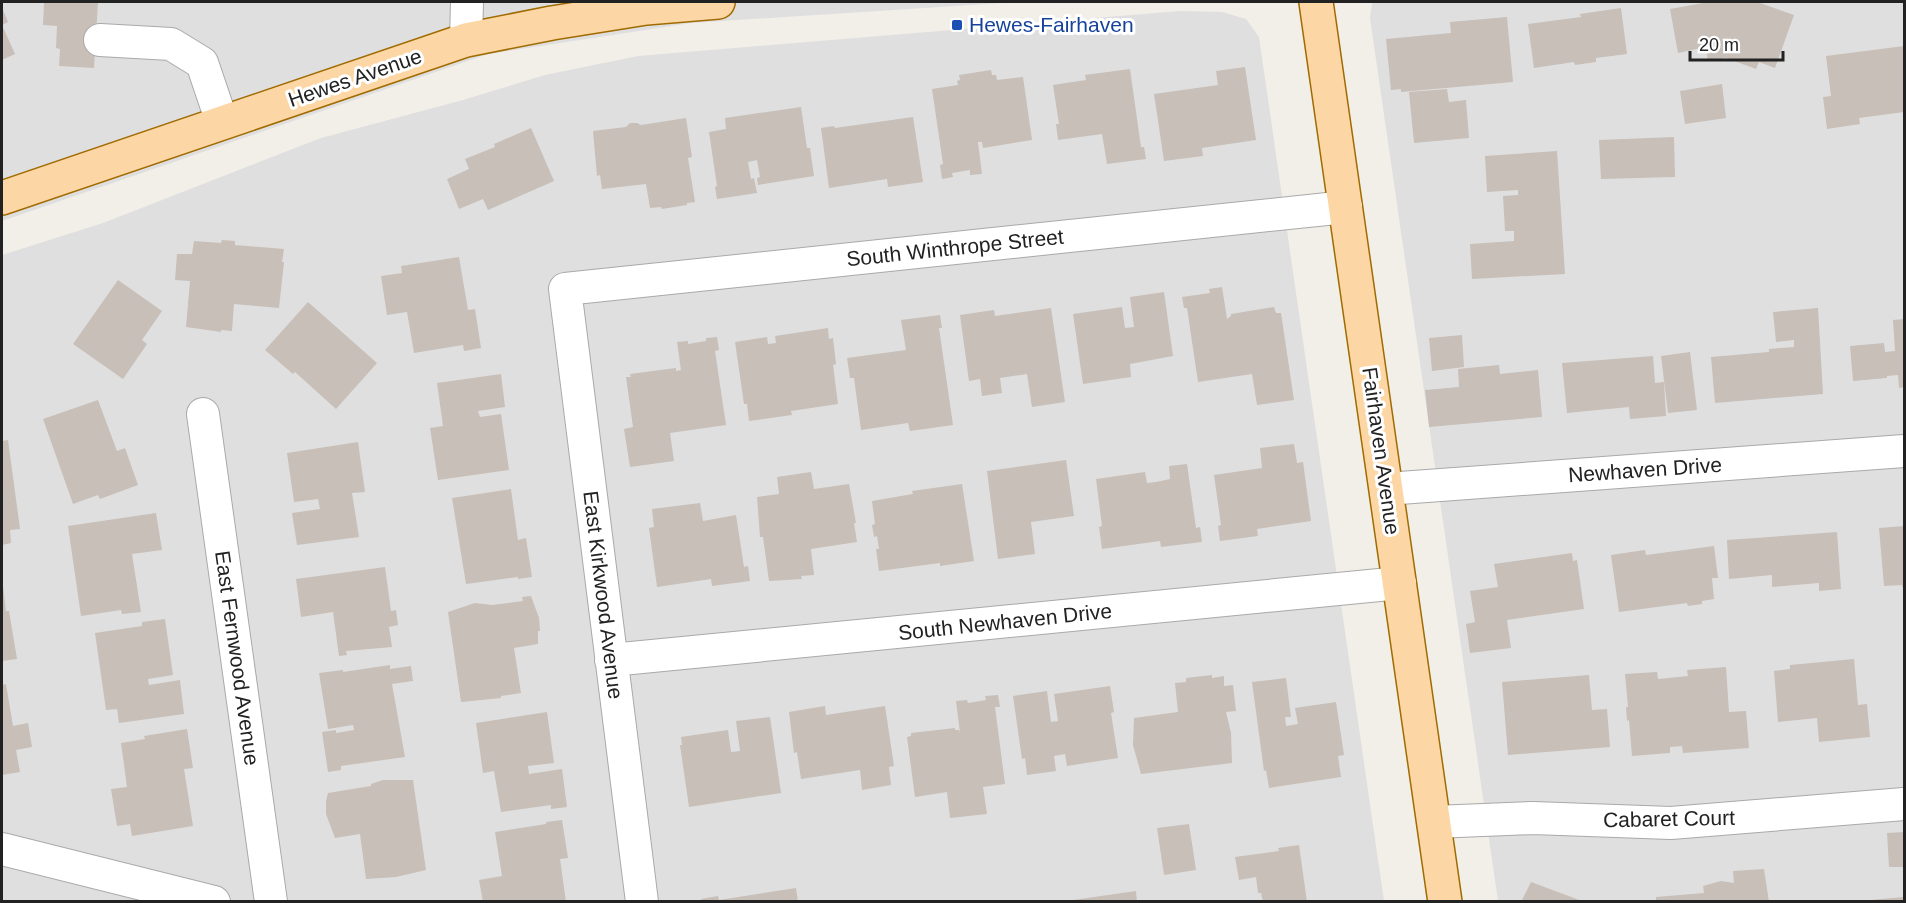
<svg xmlns="http://www.w3.org/2000/svg" width="1906" height="903" viewBox="0 0 1906 903" font-family="Arial,sans-serif">
  <style>
    .residential { fill: #e0dfdf }
    .building { fill: #c7bfb8 }
    .lines { fill: none; stroke-linecap: round; stroke-linejoin: round }
    .minor-casing { stroke: #a9a9a9; stroke-width: 34 }
    .major-casing { stroke: #a06b00; stroke-width: 36 }
    .minor { stroke: #fff; stroke-width: 32 }
    .major { stroke: #fcd6a4; stroke-width: 33 }
    .transit-dot { fill: #1a4fb4; stroke: #fff; stroke-width: 2 }
    .labels { text-anchor: middle; stroke-width: 6; stroke-linejoin: round; paint-order: stroke }
    .transit-label { font-size: 21px; fill: #164399; stroke: #fff; text-anchor: start }
    .street-label { font-size: 21px; fill: #222; stroke: #fff }
  </style>
  <rect width="100%" height="100%" fill="#f2efe9"/>
  <path class="residential" d="M 2,2 L 1018,2 L 691,23 L 488,54 L 2,221 Z
    M 1372,2 L 1904,2 L 1904,901 L 1498,901 L 1370,18 Z
    M 1180,11 L 1222,12 L 1246,19 L 1259,37 L 1384,901 L 2,901 L 2,255 L 103,223 L 321,138 L 463,100 L 545,75 L 638,56 Z"/>
  <path class="building" d="M 44,2 L 98,2 L 94,68 L 59,66 L 60,49 L 56,48 L 57,26 L 43,25 Z
    M 1709,2 L 1757,2 L 1794,15 L 1775,68 L 1759,62 L 1756,69 L 1726,58 L 1708,61 L 1706,47 L 1678,53 L 1670,9 Z
    M 1621,8 L 1627,54 L 1596,58 L 1596,62 L 1575,65 L 1574,62 L 1534,68 L 1528,24 L 1581,17 L 1580,14 Z
    M 3,10 L 8,22 L 2,25 L 15,54 L 2,60 L 2,11 Z
    M 1507,17 L 1513,82 L 1401,92 L 1401,89 L 1391,90 L 1386,39 L 1451,33 L 1450,22 Z
    M 1904,46 L 1904,112 L 1859,118 L 1860,124 L 1827,129 L 1823,97 L 1831,96 L 1826,56 Z
    M 1245,67 L 1256,140 L 1202,148 L 1203,156 L 1164,161 L 1154,94 L 1218,85 L 1216,71 Z
    M 1130,69 L 1141,147 L 1144,147 L 1146,159 L 1107,164 L 1102,134 L 1058,140 L 1056,124 L 1059,124 L 1053,85 L 1086,80 L 1085,75 Z
    M 991,70 L 992,75 L 996,75 L 997,80 L 1023,77 L 1032,140 L 983,148 L 982,142 L 978,142 L 982,174 L 970,175 L 970,170 L 952,173 L 953,177 L 942,179 L 940,165 L 943,164 L 932,89 L 958,85 L 957,81 L 960,80 L 959,75 Z
    M 1722,84 L 1726,118 L 1685,124 L 1680,91 Z
    M 1447,89 L 1449,102 L 1466,100 L 1469,138 L 1414,143 L 1409,92 Z
    M 801,107 L 807,148 L 810,148 L 814,176 L 758,185 L 757,178 L 760,177 L 757,160 L 748,162 L 751,179 L 754,178 L 757,193 L 717,199 L 715,187 L 717,186 L 709,132 L 726,129 L 725,118 Z
    M 913,117 L 923,182 L 888,187 L 887,179 L 829,188 L 821,128 L 834,126 L 835,128 Z
    M 686,118 L 692,157 L 688,158 L 695,202 L 687,203 L 687,205 L 662,209 L 661,207 L 650,208 L 646,184 L 602,189 L 600,175 L 597,176 L 593,131 L 626,127 L 630,123 L 637,123 L 641,125 Z
    M 531,128 L 554,181 L 488,210 L 483,199 L 459,209 L 447,179 L 469,169 L 465,159 L 495,147 L 494,144 Z
    M 1674,137 L 1675,177 L 1601,179 L 1599,140 Z
    M 1557,151 L 1565,274 L 1472,279 L 1470,244 L 1514,241 L 1514,231 L 1505,231 L 1503,196 L 1518,195 L 1518,190 L 1487,192 L 1485,156 Z
    M 222,240 L 235,241 L 235,245 L 284,249 L 282,262 L 284,262 L 279,308 L 234,304 L 232,331 L 221,330 L 221,332 L 186,327 L 190,281 L 175,280 L 177,254 L 192,254 L 194,241 L 221,243 Z
    M 459,257 L 468,310 L 475,309 L 481,348 L 464,351 L 463,345 L 414,353 L 407,312 L 387,315 L 381,276 L 402,273 L 401,266 Z
    M 118,280 L 162,311 L 142,340 L 147,344 L 123,379 L 73,344 Z
    M 1222,287 L 1227,319 L 1231,316 L 1231,314 L 1274,307 L 1276,313 L 1281,313 L 1294,400 L 1257,405 L 1252,374 L 1198,382 L 1187,308 L 1184,308 L 1182,297 L 1210,293 L 1209,289 Z
    M 1164,292 L 1173,356 L 1130,364 L 1131,377 L 1083,384 L 1073,314 L 1122,307 L 1125,328 L 1134,327 L 1130,297 Z
    M 308,302 L 377,363 L 336,409 L 295,372 L 293,374 L 265,350 Z
    M 1051,308 L 1065,402 L 1032,407 L 1027,374 L 1000,378 L 1002,393 L 982,396 L 980,379 L 969,381 L 960,315 L 994,310 L 995,316 Z
    M 1818,308 L 1823,394 L 1715,403 L 1711,357 L 1769,352 L 1769,349 L 1794,347 L 1794,340 L 1776,342 L 1773,312 Z
    M 940,315 L 942,328 L 939,328 L 953,425 L 910,431 L 908,423 L 861,430 L 854,378 L 850,378 L 847,358 L 906,350 L 901,320 Z
    M 1904,319 L 1904,387 L 1899,388 L 1898,375 L 1887,376 L 1887,378 L 1853,381 L 1850,346 L 1884,343 L 1885,352 L 1895,351 L 1893,320 Z
    M 828,328 L 829,339 L 833,338 L 836,364 L 833,365 L 838,404 L 791,411 L 792,415 L 749,421 L 747,404 L 744,404 L 735,342 L 767,337 L 768,344 L 776,343 L 775,336 Z
    M 1462,335 L 1464,367 L 1432,371 L 1429,338 Z
    M 717,337 L 719,350 L 715,351 L 726,425 L 670,433 L 674,461 L 630,467 L 624,429 L 633,427 L 626,377 L 631,377 L 630,374 L 676,368 L 676,371 L 681,370 L 677,342 L 688,341 L 688,344 L 706,341 L 706,338 Z
    M 1690,352 L 1697,410 L 1668,413 L 1661,356 Z
    M 1653,356 L 1655,383 L 1664,382 L 1666,416 L 1630,419 L 1629,407 L 1567,413 L 1562,363 Z
    M 1499,365 L 1500,374 L 1538,370 L 1542,417 L 1429,427 L 1425,390 L 1459,387 L 1458,369 Z
    M 501,374 L 505,407 L 478,411 L 480,417 L 501,414 L 509,470 L 438,480 L 430,428 L 443,426 L 437,383 Z
    M 98,400 L 117,451 L 125,448 L 138,485 L 100,499 L 98,495 L 73,504 L 43,419 Z
    M 8,440 L 20,529 L 10,530 L 11,543 L 2,545 L 2,441 Z
    M 358,442 L 365,492 L 352,493 L 359,537 L 297,545 L 292,513 L 320,509 L 318,499 L 294,502 L 287,453 Z
    M 1294,444 L 1297,463 L 1303,462 L 1311,521 L 1257,529 L 1258,536 L 1220,541 L 1218,526 L 1221,525 L 1214,475 L 1262,468 L 1260,448 Z
    M 1066,460 L 1074,516 L 1031,522 L 1035,554 L 998,559 L 987,471 Z
    M 1187,464 L 1196,528 L 1200,527 L 1202,542 L 1161,547 L 1160,541 L 1102,549 L 1099,527 L 1102,526 L 1096,479 L 1145,472 L 1147,483 L 1156,482 L 1170,479 L 1169,466 Z
    M 811,472 L 814,489 L 849,484 L 856,523 L 854,523 L 857,542 L 811,549 L 814,575 L 801,576 L 802,579 L 769,581 L 763,537 L 760,537 L 757,497 L 779,494 L 777,477 Z
    M 962,484 L 974,561 L 940,566 L 940,563 L 879,571 L 876,549 L 879,549 L 877,536 L 874,537 L 872,525 L 875,524 L 872,501 L 913,494 L 912,491 Z
    M 511,489 L 518,540 L 526,538 L 532,577 L 518,579 L 518,577 L 466,584 L 452,498 Z
    M 700,503 L 703,521 L 736,515 L 744,567 L 748,566 L 750,581 L 712,586 L 711,579 L 657,587 L 649,528 L 654,527 L 652,509 Z
    M 156,513 L 162,550 L 132,554 L 141,612 L 122,614 L 121,610 L 81,616 L 68,526 Z
    M 1904,526 L 1904,587 L 1902,587 L 1902,585 L 1884,586 L 1879,528 Z
    M 1837,532 L 1841,589 L 1819,591 L 1819,583 L 1772,587 L 1772,575 L 1729,579 L 1727,540 Z
    M 1714,546 L 1718,578 L 1712,578 L 1714,599 L 1702,601 L 1702,604 L 1688,606 L 1687,603 L 1619,612 L 1611,555 L 1645,550 L 1646,555 Z
    M 1572,553 L 1573,561 L 1577,560 L 1584,609 L 1507,620 L 1511,648 L 1470,653 L 1466,624 L 1475,622 L 1470,591 L 1498,587 L 1494,564 Z
    M 385,567 L 391,611 L 396,610 L 398,625 L 389,627 L 392,647 L 346,651 L 347,655 L 339,656 L 333,612 L 301,617 L 296,579 Z
    M 3,586 L 6,611 L 9,611 L 17,659 L 2,661 Z
    M 531,596 L 539,618 L 540,631 L 538,631 L 538,644 L 514,648 L 521,693 L 501,696 L 501,698 L 461,702 L 448,612 L 475,603 L 492,605 L 523,601 L 522,597 Z
    M 165,619 L 173,675 L 148,679 L 149,685 L 180,680 L 184,714 L 119,723 L 117,709 L 106,710 L 95,633 L 142,626 L 142,622 Z
    M 1854,659 L 1858,705 L 1867,704 L 1870,737 L 1819,742 L 1817,718 L 1778,722 L 1774,671 L 1790,669 L 1790,665 Z
    M 390,665 L 390,669 L 411,666 L 413,681 L 392,684 L 405,757 L 341,766 L 341,770 L 328,772 L 322,732 L 336,730 L 336,733 L 354,730 L 353,725 L 328,729 L 319,673 L 343,670 L 343,672 Z
    M 1726,667 L 1729,712 L 1746,711 L 1749,748 L 1683,753 L 1682,746 L 1670,747 L 1670,753 L 1632,756 L 1629,720 L 1627,721 L 1626,707 L 1628,707 L 1625,674 L 1657,672 L 1658,679 L 1688,676 L 1687,670 Z
    M 1212,675 L 1212,678 L 1224,676 L 1224,686 L 1233,685 L 1236,711 L 1226,712 L 1231,733 L 1232,763 L 1141,774 L 1133,745 L 1134,718 L 1178,712 L 1175,683 L 1186,682 L 1186,678 Z
    M 1589,675 L 1592,710 L 1607,709 L 1610,747 L 1508,755 L 1502,682 Z
    M 1286,678 L 1291,717 L 1285,717 L 1286,726 L 1298,724 L 1295,708 L 1336,702 L 1344,755 L 1338,756 L 1341,777 L 1269,788 L 1266,770 L 1264,771 L 1252,682 Z
    M 6,684 L 13,726 L 28,723 L 32,747 L 16,750 L 20,772 L 2,775 L 2,685 Z
    M 1110,686 L 1114,712 L 1111,713 L 1118,758 L 1067,766 L 1065,754 L 1054,756 L 1056,771 L 1027,775 L 1025,758 L 1022,759 L 1013,696 L 1047,691 L 1051,722 L 1058,721 L 1054,694 Z
    M 998,695 L 1000,707 L 995,707 L 1005,784 L 983,787 L 987,814 L 950,818 L 947,792 L 915,797 L 907,737 L 911,736 L 911,733 L 955,728 L 955,730 L 959,730 L 960,733 L 956,701 L 967,700 L 968,703 L 986,700 L 985,696 Z
    M 825,706 L 826,715 L 885,706 L 894,766 L 889,767 L 891,785 L 862,790 L 860,770 L 801,779 L 797,752 L 794,753 L 789,712 Z
    M 547,712 L 554,763 L 528,766 L 529,774 L 562,769 L 567,807 L 551,809 L 551,805 L 501,812 L 494,771 L 483,773 L 476,723 Z
    M 770,717 L 781,793 L 689,807 L 680,745 L 682,745 L 681,737 L 728,730 L 731,752 L 740,751 L 736,721 Z
    M 187,729 L 193,768 L 184,769 L 193,826 L 132,836 L 130,824 L 117,826 L 111,789 L 127,787 L 121,743 L 145,739 L 144,736 Z
    M 383,780 L 413,780 L 426,870 L 396,877 L 366,879 L 360,834 L 335,838 L 326,814 L 326,801 L 328,793 L 371,786 L 371,784 Z
    M 562,820 L 568,858 L 560,859 L 566,902 L 483,902 L 479,880 L 502,876 L 495,832 L 546,824 L 546,822 Z
    M 1189,824 L 1196,870 L 1164,875 L 1157,828 Z
    M 1904,832 L 1904,867 L 1889,867 L 1887,833 Z
    M 1299,845 L 1307,902 L 1263,902 L 1261,893 L 1258,893 L 1256,877 L 1239,880 L 1235,857 L 1279,851 L 1278,848 Z
    M 1764,869 L 1769,902 L 1656,902 L 1656,897 L 1704,893 L 1703,886 L 1721,881 L 1734,883 L 1733,871 Z
    M 1531,882 L 1582,901 L 1582,902 L 1521,902 Z
    M 796,888 L 798,902 L 701,902 L 701,899 L 718,896 L 719,900 Z
    M 1136,891 L 1137,902 L 1073,902 L 1073,900 Z
    M 1904,897 L 1904,902 L 1870,902 L 1870,900 Z"/>
  <g class="lines">
    <g class="minor-casing">
      <path id="minor" d="M 100,40 L 171,44 L 202,63 L 222,122
        M 466,40 L 467,2
        M 203,414 L 271,902
        M 1386,489 L 1904,451
        M 611,660 L 1400,583
        M 1434,822 L 1533,818 L 1671,823 L 1904,804
        M 2,849 L 214,902
        M 642,902 L 565,289 L 1346,207"/>
    </g>
    <g class="major-casing">
      <path id="major" d="M 1316,2 L 1445,902
        M 2,198 L 466,40 L 552,23 L 646,8 L 718,2"/>
    </g>
    <use href="#minor" class="minor"/>
    <use href="#major" class="major"/>
  </g>
  <rect class="transit-dot" x="951" y="19" width="12" height="12" rx="3"/>
  <g class="labels">
    <g class="transit-label">
      <text x="969" y="32">Hewes-Fairhaven</text>
    </g>
    <g class="street-label">
      <text transform="translate(355 78) rotate(-19)" y="7">Hewes Avenue</text>
      <text transform="translate(955 248) rotate(-6)" y="7">South Winthrope Street</text>
      <text transform="translate(1381 451) rotate(82)" y="7">Fairhaven Avenue</text>
      <text transform="translate(1645 470) rotate(-4)" y="7">Newhaven Drive</text>
      <text transform="translate(603 595) rotate(83)" y="7">East Kirkwood Avenue</text>
      <text transform="translate(1005 622) rotate(-6)" y="7">South Newhaven Drive</text>
      <text transform="translate(237 658) rotate(82)" y="7">East Fernwood Avenue</text>
      <text transform="translate(1669 819) rotate(-1)" y="7">Cabaret Court</text>
    </g>
  </g>
  <rect width="1906" height="903" fill="none" stroke="#222222" stroke-width="6"/>
  <path d="M1690 51v9h93v-9" fill="none" stroke="#222222" stroke-width="3"/>
  <text x="1699" y="51" font-size="18" fill="#222222" stroke="#ffffff" stroke-width="4.5" paint-order="stroke">20 m</text>
</svg>
